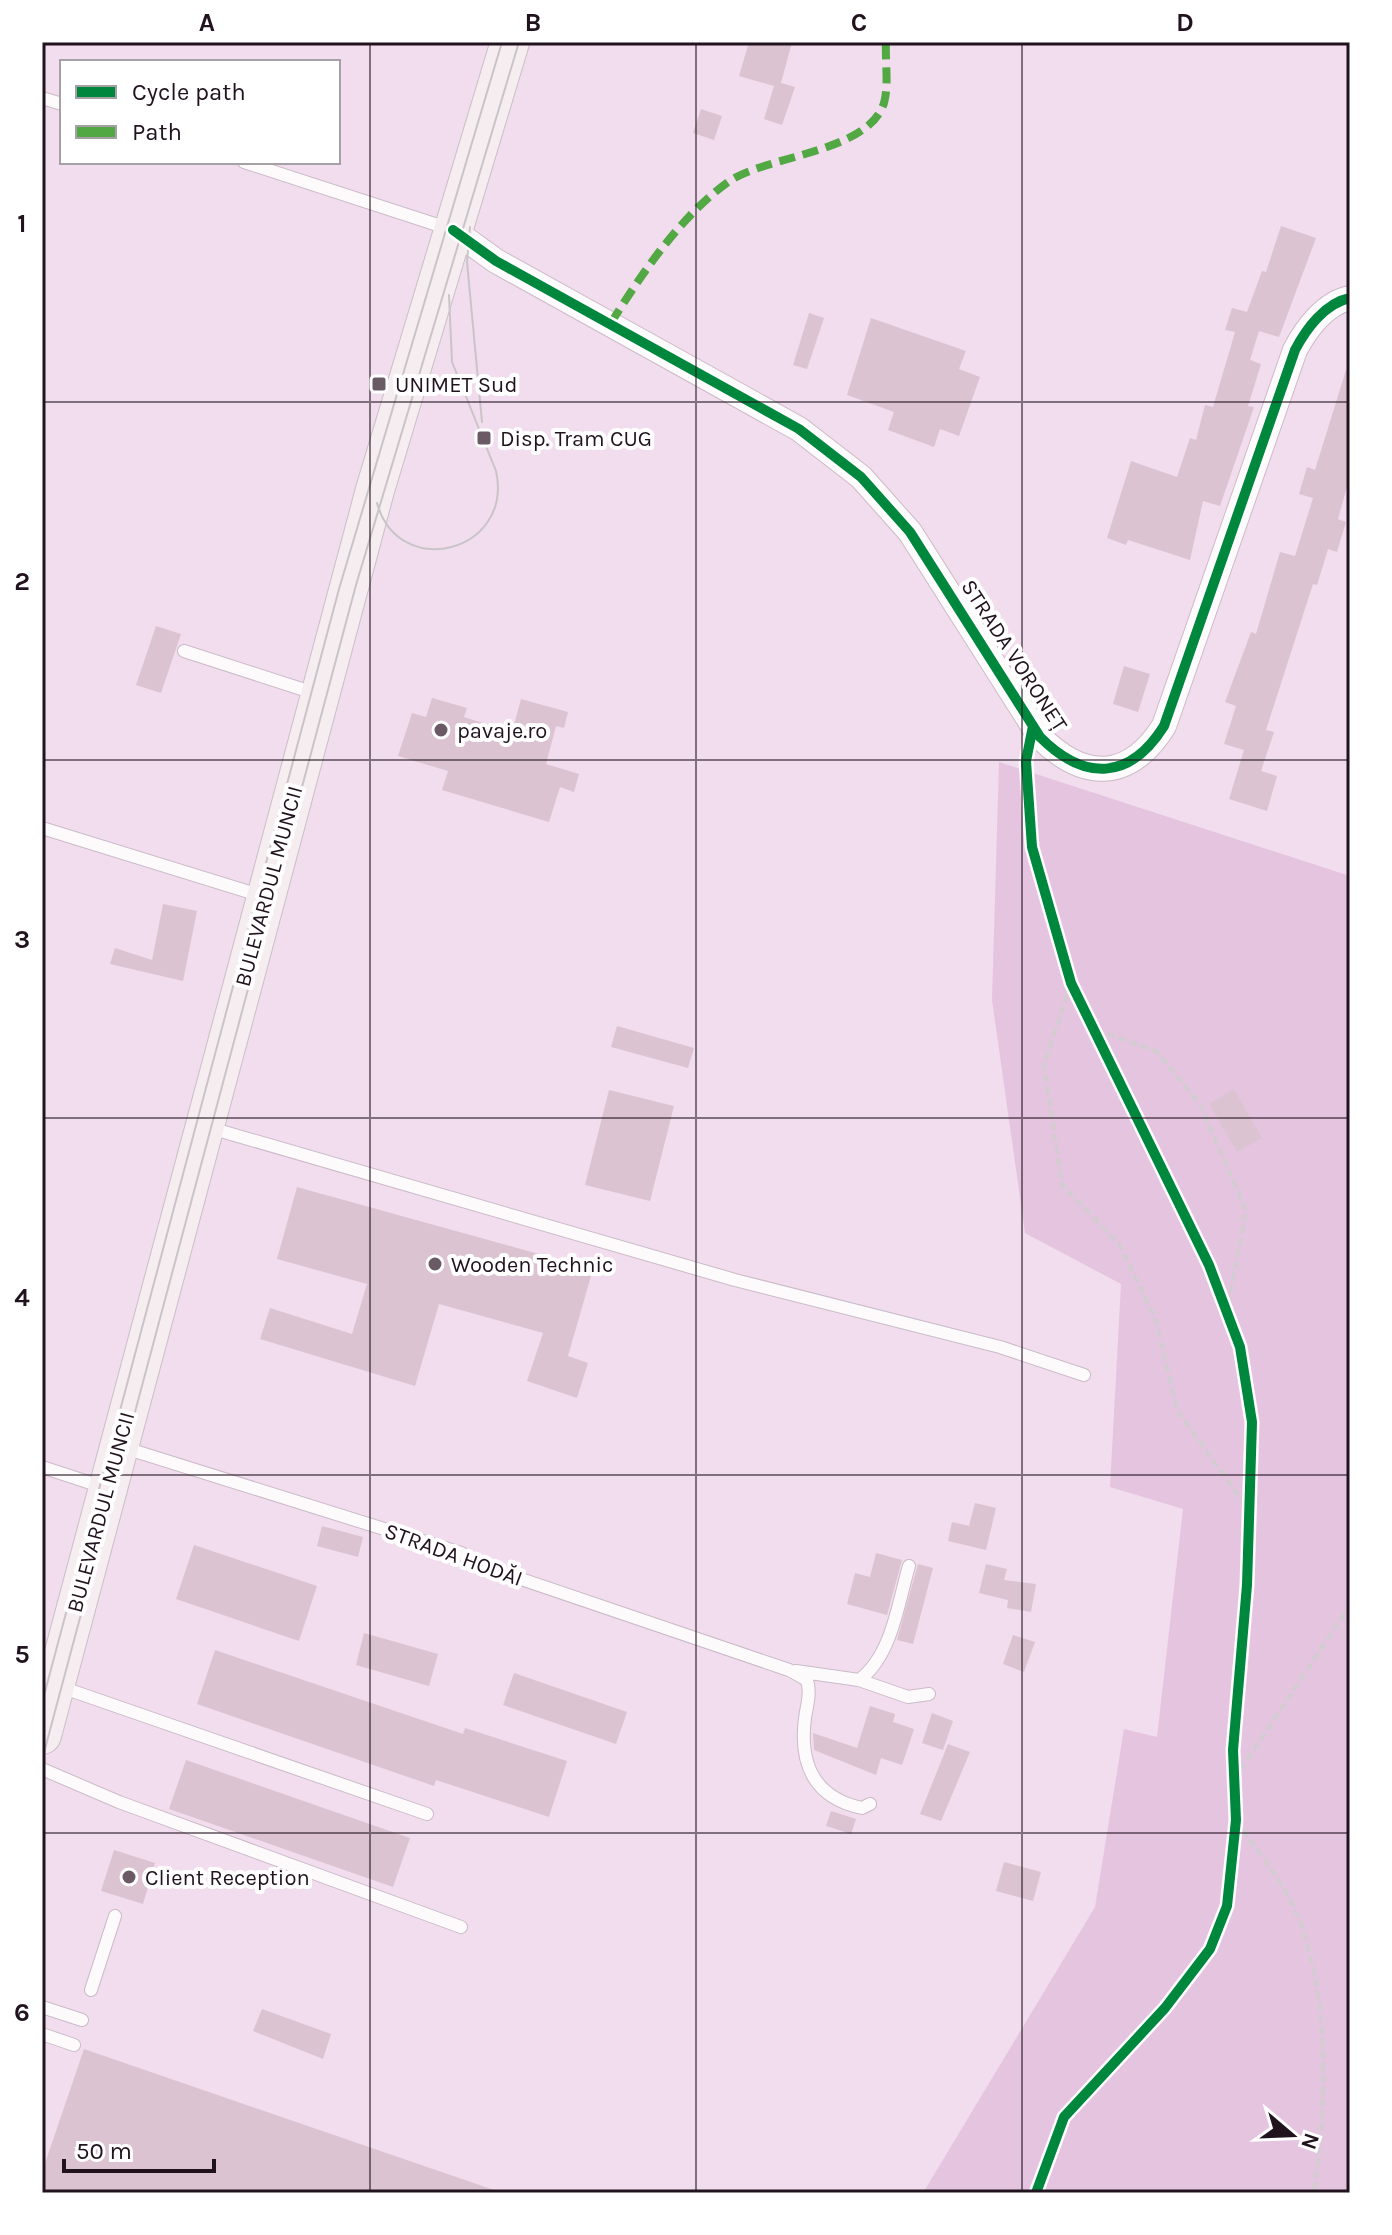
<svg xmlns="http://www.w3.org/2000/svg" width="1392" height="2235" viewBox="0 0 1392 2235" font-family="Karla,sans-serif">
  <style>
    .green { fill: #e5c4e0 }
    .building { fill: #dcc3d2 }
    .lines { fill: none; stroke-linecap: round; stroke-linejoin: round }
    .service-casing { stroke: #cbbbc8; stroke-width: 14 }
    .minor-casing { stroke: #cbbbc8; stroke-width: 26 }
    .primary-casing { stroke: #c9bfc7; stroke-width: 40 }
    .path { stroke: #d3cdd2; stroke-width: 4; stroke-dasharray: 8 4; stroke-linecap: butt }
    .service { stroke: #fdfafc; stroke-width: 12 }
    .minor { stroke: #fdfafc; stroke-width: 24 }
    .primary { stroke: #f5edef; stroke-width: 38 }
    .tram { stroke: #c9c4c8; stroke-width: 2 }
    .quiet { stroke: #52a843; stroke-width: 8; stroke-dasharray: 16 8; stroke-linecap: butt }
    .cycleway-casing { stroke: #fff; stroke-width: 15 }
    .cycleway { stroke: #00873e; stroke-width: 10 }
    .grid { fill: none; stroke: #20131e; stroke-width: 2; stroke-opacity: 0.55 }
    .poi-dot { fill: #695a66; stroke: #fff; stroke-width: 3 }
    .labels { text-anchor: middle; stroke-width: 8; stroke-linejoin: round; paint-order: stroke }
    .poi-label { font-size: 22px; fill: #20131e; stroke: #fff; text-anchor: start }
    .street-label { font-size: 22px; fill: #20131e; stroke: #fff }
    .neatline { fill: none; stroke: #20131e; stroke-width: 3 }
    .grid-label { font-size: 26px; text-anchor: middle; font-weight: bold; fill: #20131e }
  </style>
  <rect width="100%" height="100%" fill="#f1dded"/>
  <path class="green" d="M 999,762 L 1350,876 L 1350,2193 L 923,2193 L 1095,1907 L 1124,1729 L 1157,1737 L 1183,1509 L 1110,1487 L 1121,1284 L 1025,1233 L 992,1000 Z"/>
  <path class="building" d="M 749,42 L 792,42 L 781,83 L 795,87 L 782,125 L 764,119 L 774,86 L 739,76 Z
    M 701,109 L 722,116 L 714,140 L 693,133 Z
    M 1281,226 L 1316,238 L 1279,337 L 1259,331 L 1250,360 L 1261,364 L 1248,406 L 1254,407 L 1220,506 L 1203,501 L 1190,560 L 1128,540 L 1126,545 L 1107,538 L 1131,461 L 1177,477 L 1190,438 L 1196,440 L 1205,405 L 1213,407 L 1235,332 L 1225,330 L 1232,308 L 1247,312 L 1262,271 L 1266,272 Z
    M 809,313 L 824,318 L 807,369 L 793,365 Z
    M 871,318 L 966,351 L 959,369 L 980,377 L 959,436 L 940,429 L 934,447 L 888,430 L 894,412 L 847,395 Z
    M 1346,370 L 1350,371 L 1350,476 L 1338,519 L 1346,522 L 1337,552 L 1328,549 L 1317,585 L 1313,584 L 1266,730 L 1274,732 L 1261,771 L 1277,776 L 1267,811 L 1229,799 L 1244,750 L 1224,744 L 1236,706 L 1225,702 L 1251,632 L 1256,634 L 1280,552 L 1295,556 L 1313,498 L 1299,494 L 1307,467 L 1315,470 Z
    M 156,626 L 181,634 L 161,693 L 136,685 Z
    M 1124,666 L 1150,674 L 1138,712 L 1113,704 Z
    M 432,698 L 467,708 L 464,717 L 512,732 L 521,699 L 568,712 L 564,728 L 556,726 L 546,764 L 579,774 L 574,792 L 560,787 L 549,822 L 442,790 L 448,771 L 398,756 L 412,713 L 426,717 Z
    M 163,904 L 197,911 L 183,981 L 110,964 L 115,948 L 152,960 Z
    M 617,1026 L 694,1048 L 688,1068 L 611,1047 Z
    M 1234,1089 L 1262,1138 L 1237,1152 L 1209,1104 Z
    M 609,1090 L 674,1106 L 650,1201 L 585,1185 Z
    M 297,1187 L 593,1269 L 568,1356 L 588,1363 L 577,1398 L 527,1381 L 543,1333 L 439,1304 L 415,1386 L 260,1339 L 270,1308 L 352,1334 L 367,1284 L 277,1259 Z
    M 975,1503 L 996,1508 L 986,1550 L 948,1541 L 952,1522 L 969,1526 Z
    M 322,1526 L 363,1537 L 358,1557 L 317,1546 Z
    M 194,1545 L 317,1586 L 299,1641 L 176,1599 Z
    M 876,1553 L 902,1560 L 887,1615 L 847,1604 L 855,1573 L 870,1577 Z
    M 918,1564 L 933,1568 L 913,1644 L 897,1640 Z
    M 986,1564 L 1007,1569 L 1004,1580 L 1036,1584 L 1031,1612 L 1007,1608 L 1008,1600 L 979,1593 Z
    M 364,1633 L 438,1654 L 429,1686 L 356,1665 Z
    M 1013,1635 L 1035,1642 L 1024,1672 L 1003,1664 Z
    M 215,1650 L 463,1734 L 465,1728 L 567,1761 L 549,1817 L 436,1780 L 434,1786 L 197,1704 Z
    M 514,1673 L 627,1712 L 616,1744 L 503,1705 Z
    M 870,1706 L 895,1714 L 893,1722 L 914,1729 L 902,1765 L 881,1758 L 876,1775 L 814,1750 L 813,1733 L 857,1748 Z
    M 932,1713 L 953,1721 L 943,1750 L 922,1743 Z
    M 948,1744 L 970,1752 L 941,1821 L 920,1814 Z
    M 186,1760 L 410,1838 L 393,1887 L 169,1809 Z
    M 831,1811 L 856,1819 L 851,1834 L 826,1826 Z
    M 114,1850 L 155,1863 L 143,1904 L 101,1891 Z
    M 1004,1862 L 1041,1872 L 1033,1901 L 996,1891 Z
    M 262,2009 L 331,2034 L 323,2059 L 253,2031 Z
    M 84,2049 L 494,2190 L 493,2193 L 56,2193 L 42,2188 L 42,2172 Z"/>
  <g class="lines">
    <g class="service-casing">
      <path id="service" d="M 42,98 L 62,104
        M 244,162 L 450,229
        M 184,651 L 317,694
        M 42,828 L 262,896
        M 207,1127 L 735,1280 L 1000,1347 L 1084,1375
        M 125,1448 L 461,1553 L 477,1564 L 789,1670 L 807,1680 C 811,1694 807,1704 805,1718 C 799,1764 814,1798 862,1808 L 870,1804
        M 42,1467 L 103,1487
        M 796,1671 L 859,1680 L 908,1697 L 929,1694
        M 859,1680 C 892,1656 898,1603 909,1566
        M 58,1686 L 427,1814
        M 42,1769 L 119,1802 L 461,1927
        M 91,1990 L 115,1916
        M 42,2007 L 82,2020
        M 42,2034 L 74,2045"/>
    </g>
    <g class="minor-casing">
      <path id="minor" d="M 453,230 L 496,261 L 799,429 L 861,477 L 910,532 L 1040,737 C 1085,782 1130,780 1164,726 L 1295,350 C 1306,329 1325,303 1350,298"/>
    </g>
    <g class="primary-casing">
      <path id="primary" d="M 42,1735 L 375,490 L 510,42"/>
    </g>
    <path class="path" d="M 1071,983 L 1044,1065 L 1062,1185 L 1119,1244 L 1156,1320 L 1177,1410 L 1249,1511
      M 1096,1030 L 1156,1051 L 1200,1104 L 1246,1211 L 1227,1312
      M 1234,1780 L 1350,1605
      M 1236,1820 C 1255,1848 1280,1877 1294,1908 C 1331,1991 1327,2104 1314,2193"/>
    <use href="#service" class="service"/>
    <use href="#minor" class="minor"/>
    <use href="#primary" class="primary"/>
    <path class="tram" d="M 470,227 L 467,262 L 482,422
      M 377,503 C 399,582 514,552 496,471 L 452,362 L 449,295
      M 42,1703 L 339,589 L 502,42
      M 42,1760 L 356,585 L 519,42"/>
    <path class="quiet" d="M 611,323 C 642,273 680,217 728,182 C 767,155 868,153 884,103 C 889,85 885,61 886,42"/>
    <g class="cycleway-casing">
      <path id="cycleway" d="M 453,230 L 496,261 L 799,429 L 861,477 L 910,532 L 1040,737 C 1085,782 1130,780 1164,726 L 1295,350 C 1306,329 1325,303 1350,298
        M 1033,726 L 1026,761 L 1032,847 L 1071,983 L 1209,1265 L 1240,1347 L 1252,1422 L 1247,1585 L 1233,1750 L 1236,1820 L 1227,1906 L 1210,1949 L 1165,2008 L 1064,2117 L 1036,2193"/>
    </g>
    <use href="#cycleway" class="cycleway"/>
  </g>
  <path class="grid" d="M 370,42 L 370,2193M 696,42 L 696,2193M 1022,42 L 1022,2193M 42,402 L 1350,402M 42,760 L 1350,760M 42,1118 L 1350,1118M 42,1475 L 1350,1475M 42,1833 L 1350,1833"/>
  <g class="poi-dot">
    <rect x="371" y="376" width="16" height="16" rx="4"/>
    <rect x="476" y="430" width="16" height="16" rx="4"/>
    <circle cx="441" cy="730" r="8"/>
    <circle cx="435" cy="1264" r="8"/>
    <circle cx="129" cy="1877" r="8"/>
  </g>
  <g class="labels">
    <g class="poi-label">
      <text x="395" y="392">UNIMET Sud</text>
      <text x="500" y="446">Disp. Tram CUG</text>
      <text x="457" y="738">pavaje.ro</text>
      <text x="451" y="1272">Wooden Technic</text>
      <text x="145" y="1885">Client Reception</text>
    </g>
    <g class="street-label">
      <text transform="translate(1015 655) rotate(57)" y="8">STRADA VORONEȚ</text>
      <text transform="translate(268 886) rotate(-75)" y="8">BULEVARDUL MUNCII</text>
      <text transform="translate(100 1512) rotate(-75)" y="8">BULEVARDUL MUNCII</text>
      <text transform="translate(454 1554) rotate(20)" y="8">STRADA HODĂI</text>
    </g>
  </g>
  <rect width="1392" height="2235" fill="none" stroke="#ffffff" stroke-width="88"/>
  <rect x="60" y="60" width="280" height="104" fill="#ffffff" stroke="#a6a1a5" stroke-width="2"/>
  <rect x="76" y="86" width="40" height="12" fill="#00873e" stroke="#a6a1a5" stroke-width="2"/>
  <text x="132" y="100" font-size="24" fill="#20131e">Cycle path</text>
  <rect x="76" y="126" width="40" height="12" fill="#52a843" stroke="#a6a1a5" stroke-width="2"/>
  <text x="132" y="140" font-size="24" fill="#20131e">Path</text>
  <g transform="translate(1292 2135) rotate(109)" stroke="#ffffff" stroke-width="6" paint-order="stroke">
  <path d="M0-6L14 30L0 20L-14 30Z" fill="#20131e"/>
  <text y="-12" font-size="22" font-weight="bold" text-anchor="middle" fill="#20131e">N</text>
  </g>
  <path d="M64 2159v12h150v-12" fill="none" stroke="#20131e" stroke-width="4"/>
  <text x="76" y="2159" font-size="24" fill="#20131e" stroke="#ffffff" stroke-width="6" paint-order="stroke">50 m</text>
  <rect x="44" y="44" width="1304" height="2147" class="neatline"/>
  <g class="grid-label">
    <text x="207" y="31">A</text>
    <text x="533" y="31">B</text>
    <text x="859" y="31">C</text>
    <text x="1185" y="31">D</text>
    <text x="22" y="232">1</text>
    <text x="22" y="590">2</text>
    <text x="22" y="948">3</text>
    <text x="22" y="1306">4</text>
    <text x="22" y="1663">5</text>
    <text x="22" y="2021">6</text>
  </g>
</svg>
